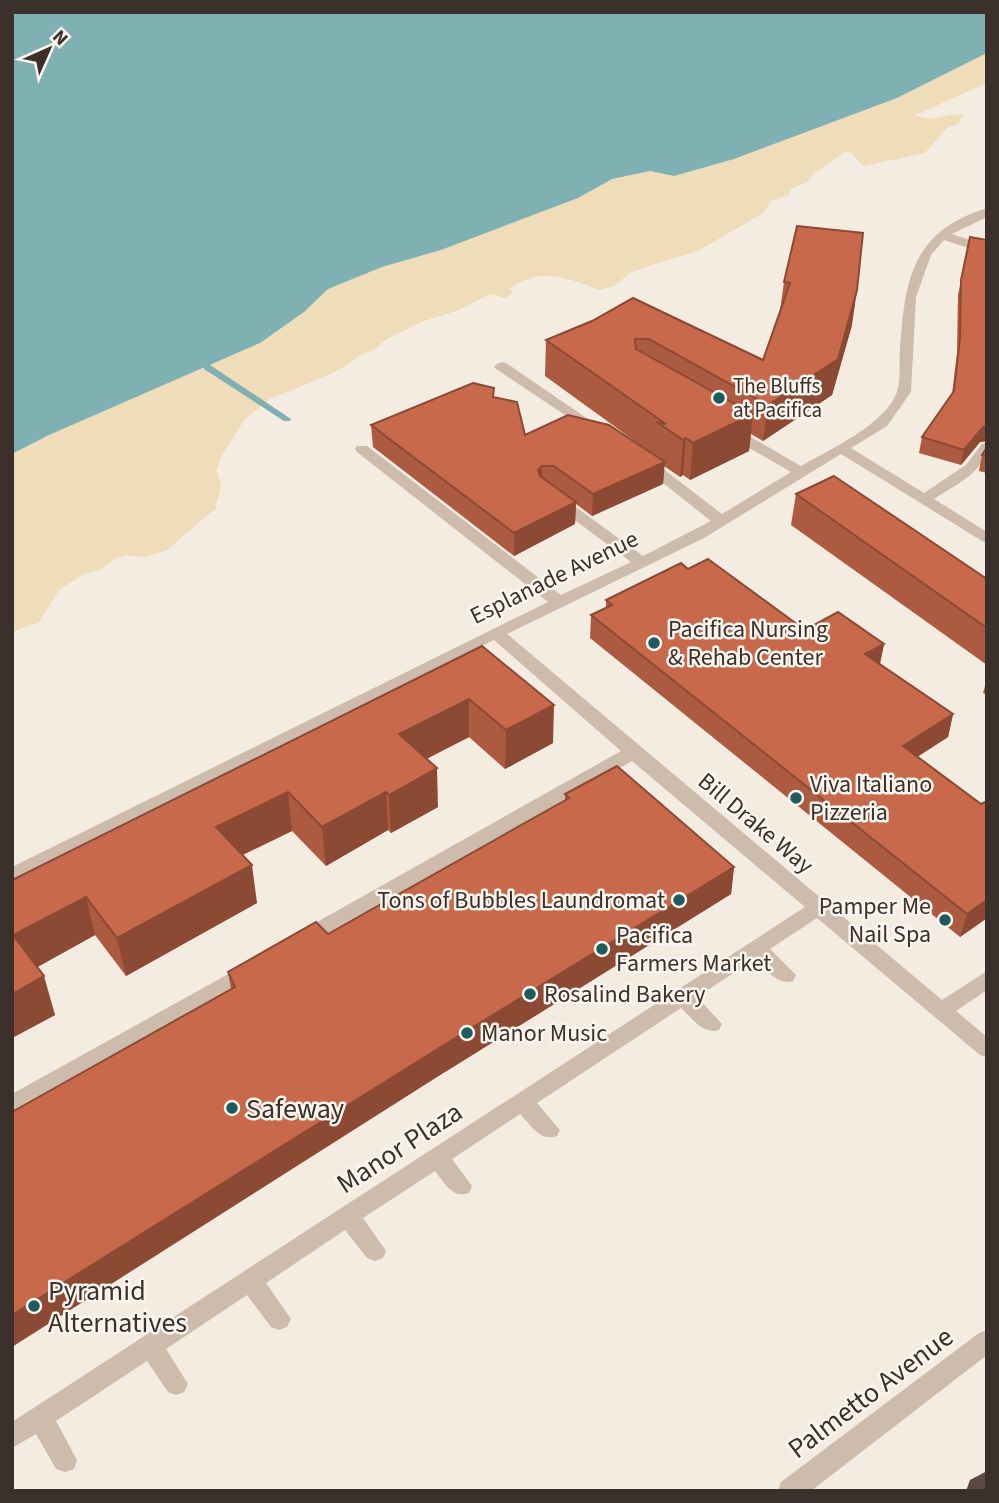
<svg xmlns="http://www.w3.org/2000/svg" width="999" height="1503" viewBox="0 0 999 1503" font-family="'Source Sans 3',sans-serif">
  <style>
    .sand { fill: #efdcb8 }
    .water { fill: #7fb0b2 }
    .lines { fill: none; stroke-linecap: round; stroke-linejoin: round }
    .stream { fill: #7fb0b2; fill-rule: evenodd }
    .minor { fill: #cdbbac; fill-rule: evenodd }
    .highway { fill: #5c4a42; fill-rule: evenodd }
    .wall { fill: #ac5a40 }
    .shaded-wall { fill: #8c4a34 }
    .building { fill: #c8694b; stroke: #8c4a34; stroke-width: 2 }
    .poi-dot { fill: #1f5a5e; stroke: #fbf5ee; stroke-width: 2.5 }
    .labels { text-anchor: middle; stroke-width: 5; stroke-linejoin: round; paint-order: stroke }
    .far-poi-label { font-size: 21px; fill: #3b302b; stroke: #fbf5ee; text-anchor: start }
    .street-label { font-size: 24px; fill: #3b302b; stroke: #fbf5ee }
    .poi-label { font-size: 24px; fill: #3b302b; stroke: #fbf5ee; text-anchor: start }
    .near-poi-label { font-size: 28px; fill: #3b302b; stroke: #fbf5ee; text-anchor: start }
    .near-street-label { font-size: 28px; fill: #3b302b; stroke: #fbf5ee }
  </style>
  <rect width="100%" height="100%" fill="#f4ebe1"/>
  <path class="sand" d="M 987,53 L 987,83 L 915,115 C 932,124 945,112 963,115 L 958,124 L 947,128 L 925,153 L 863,166 L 851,153 L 845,152 L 813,174 L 809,181 L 791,189 L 789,195 L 772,200 L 763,213 L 698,251 L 649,266 L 630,273 L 614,286 L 599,290 C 570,278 537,266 510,289 L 513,293 L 505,298 L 490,294 L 459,310 L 421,322 L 387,339 L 374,350 L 358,356 L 346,366 L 324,377 L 270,399 L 245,419 L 221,457 L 217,470 L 221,485 L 216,508 L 167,550 L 144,557 L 126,555 L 114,559 L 100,570 L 84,574 L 60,589 L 39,622 L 12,632 L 12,454 L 49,435 L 260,343 L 304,312 L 328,289 L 382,267 L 441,250 L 578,198 L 612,179 L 650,171 L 674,176 L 734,159 L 897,98 Z"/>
  <path class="water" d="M 12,12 L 987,12 L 987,53 L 897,98 L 734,159 L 674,176 L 650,171 L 612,179 L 578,198 L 441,250 L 382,267 L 328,289 L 304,312 L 260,343 L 49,435 L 12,454 Z"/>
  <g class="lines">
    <path class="stream" d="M 204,365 L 210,365 L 291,419 L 290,421 L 284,421 L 204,369 Z"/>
    <path class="minor" d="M 987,208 L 987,217 L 952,234 L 987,246 L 987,254 L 944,240 L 931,255 L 916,297 L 911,392 L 887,426 L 851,448 L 924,493 L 966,465 L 982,444 L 987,443 C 987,472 956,484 934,499 L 987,532 L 987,544 L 841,454 L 704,538 L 507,634 L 942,1000 L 987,971 L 987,990 L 956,1011 L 987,1037 L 987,1057 L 980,1055 L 817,918 L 770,949 L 796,975 L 793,981 C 777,986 766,969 755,959 L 697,997 L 722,1024 L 719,1030 C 703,1035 692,1018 681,1008 L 537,1103 L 560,1130 L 557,1136 C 540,1142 531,1125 520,1114 L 452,1159 L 472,1186 L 469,1193 C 452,1199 444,1182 435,1171 L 363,1218 L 386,1251 L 383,1258 L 375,1261 L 367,1258 L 345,1230 L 266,1283 L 291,1319 L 287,1327 L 279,1330 L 271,1327 L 247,1295 L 166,1349 L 188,1384 L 184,1392 L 176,1395 L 168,1392 L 147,1361 L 56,1421 L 77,1460 L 74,1469 L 65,1472 L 56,1469 L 36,1434 L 12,1448 L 12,1422 L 805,907 L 632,761 L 308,945 L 301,948 L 294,945 L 291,940 L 294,935 L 621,751 L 494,640 L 12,882 L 12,867 L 548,602 L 357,452 L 355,449 L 357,446 L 367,446 L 561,595 L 631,562 L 552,503 L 550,500 L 552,497 L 562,497 L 643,556 L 711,521 L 639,464 L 637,461 L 639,458 L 649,458 L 722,514 L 791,472 L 725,434 L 725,428 L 735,428 L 801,466 C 830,449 885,425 897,392 C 901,380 899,362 900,349 C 905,280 911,232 987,208 Z
      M 501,362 L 506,363 L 604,430 L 597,434 L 592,433 L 496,369 L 494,366 Z
      M 250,962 L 257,965 L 260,970 L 257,975 L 12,1114 L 12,1094 Z
      M 987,1330 L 987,1355 L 811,1491 L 778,1491 L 781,1482 L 979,1333 Z"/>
    <path class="highway" d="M 987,1471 L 987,1491 L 966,1491 L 970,1480 Z"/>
  </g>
  <path class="wall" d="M 797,226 L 852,325 L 832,395 L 763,441 L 751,434 L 749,451 L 690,480 L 683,475 L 680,477 L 664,466 L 663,484 L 592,516 L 576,504 L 575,524 L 514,556 L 373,447 L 371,425 L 494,397 L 525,435 L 654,455 L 545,376 L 546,340 L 592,321 L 763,360 L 780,311 L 784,282 Z
    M 970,237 L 987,240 L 987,441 L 980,442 L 961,465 L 919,453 L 922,437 L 952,394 L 957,353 L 958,295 Z
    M 987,447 L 987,473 L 979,471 L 982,455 Z
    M 796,494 L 987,579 L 987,665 L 791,525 Z
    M 688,569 L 805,630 L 884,644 L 880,664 L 953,714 L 948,737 L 917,757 L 981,804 L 987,801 L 987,918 L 960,937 L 590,638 L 591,615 L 606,608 L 606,600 Z
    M 482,646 L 553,743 L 505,769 L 469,737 L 426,759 L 438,807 L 391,833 L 388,830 L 326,866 L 292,831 L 242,855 L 257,903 L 126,976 L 95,935 L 37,967 L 55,1015 L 12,1038 L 12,880 Z
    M 987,679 L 987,695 L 983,693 Z
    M 565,794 L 734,867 L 731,894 L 445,1072 L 231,989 L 228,972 L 328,934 L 565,800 Z"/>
  <path class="shaded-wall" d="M 857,290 L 852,325 L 832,395 L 763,441 L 768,405 Z
    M 753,414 L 749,451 L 690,480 L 693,443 Z
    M 987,426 L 987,441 L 980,442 L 961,465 L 964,450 L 983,427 Z
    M 686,438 L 683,475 L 680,477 L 683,440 Z
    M 665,462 L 663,484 L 592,516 L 593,494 Z
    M 542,466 L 542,487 L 538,470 Z
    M 576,502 L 575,524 L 514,556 L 514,533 Z
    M 884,644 L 879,667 L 865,654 Z
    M 469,699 L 469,737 L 401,772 L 399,734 Z
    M 554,705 L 553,743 L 505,769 L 506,730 Z
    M 953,714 L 948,737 L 897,770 L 903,746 Z
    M 437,768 L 438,807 L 391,833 L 389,795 Z
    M 288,792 L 292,831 L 222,865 L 216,827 Z
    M 386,792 L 388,830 L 326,866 L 322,827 Z
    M 252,865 L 257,903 L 126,976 L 117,938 Z
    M 734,867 L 731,894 L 445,1072 L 12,1347 L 12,1315 L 444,1045 Z
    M 86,897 L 95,935 L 25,974 L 13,935 Z
    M 987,900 L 987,918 L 960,937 L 967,914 Z
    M 44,976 L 55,1015 L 12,1038 L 12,994 Z"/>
  <path class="building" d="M 797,226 L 863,233 L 857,290 L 838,359 L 768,405 L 649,339 L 635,339 L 636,349 L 753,414 L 693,443 L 686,438 L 683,440 L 657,422 L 666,424 L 546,340 L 592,321 L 633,298 L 763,360 L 790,283 L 784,282 Z
    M 970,237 L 987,240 L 987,426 L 983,427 L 964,450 L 922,437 L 954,391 L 960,338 L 961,280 Z
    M 473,383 L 494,388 L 493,397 L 517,402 L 525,435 L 568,415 L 609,425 L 665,462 L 593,494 L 554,466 L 542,466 L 538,470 L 540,476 L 576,502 L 514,533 L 371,425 Z
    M 987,447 L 987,456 L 982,455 Z
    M 834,476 L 987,579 L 987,628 L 796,494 Z
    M 708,559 L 805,630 L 838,612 L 884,644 L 865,654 L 953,714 L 903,746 L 981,804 L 987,801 L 987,900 L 967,914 L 591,615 L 612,605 L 606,600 L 681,563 L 688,569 Z
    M 482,646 L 554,705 L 506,730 L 469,699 L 399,734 L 437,768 L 389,795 L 386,792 L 322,827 L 288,792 L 216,827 L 252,865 L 117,938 L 86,897 L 13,935 L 44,976 L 12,994 L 12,880 Z
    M 617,766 L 734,867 L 444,1045 L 12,1315 L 12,1112 L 235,987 L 228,972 L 316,922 L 328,934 L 569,798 L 565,794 Z"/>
  <g class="poi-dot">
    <circle cx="719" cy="398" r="7"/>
    <circle cx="654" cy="643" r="7"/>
    <circle cx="796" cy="798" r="7"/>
    <circle cx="679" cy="900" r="7"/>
    <circle cx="945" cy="920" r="7"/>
    <circle cx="602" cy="949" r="7"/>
    <circle cx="530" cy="994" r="7"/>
    <circle cx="467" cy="1033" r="7"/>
    <circle cx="232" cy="1108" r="7"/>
    <circle cx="34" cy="1306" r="7"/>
  </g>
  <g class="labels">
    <g class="far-poi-label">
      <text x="733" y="393">The Bluffs<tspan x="733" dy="24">at Pacifica</tspan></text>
    </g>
    <g class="street-label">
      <text transform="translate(554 577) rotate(-26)" y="8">Esplanade Avenue</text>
      <text transform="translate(756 823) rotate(40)" y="8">Bill Drake Way</text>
    </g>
    <g class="poi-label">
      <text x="668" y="637">Pacifica Nursing<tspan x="668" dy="28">&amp; Rehab Center</tspan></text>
      <text x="810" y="792">Viva Italiano<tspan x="810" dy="28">Pizzeria</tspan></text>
      <text x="665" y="908" text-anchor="end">Tons of Bubbles Laundromat</text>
      <text x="931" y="914" text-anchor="end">Pamper Me<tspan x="931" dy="28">Nail Spa</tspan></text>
      <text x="616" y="943">Pacifica<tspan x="616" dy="28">Farmers Market</tspan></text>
      <text x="544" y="1002">Rosalind Bakery</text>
      <text x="481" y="1041">Manor Music</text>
    </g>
    <g class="near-poi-label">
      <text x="246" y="1118">Safeway</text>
      <text x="48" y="1300">Pyramid<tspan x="48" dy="32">Alternatives</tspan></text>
    </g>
    <g class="near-street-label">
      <text transform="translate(399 1147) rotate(-33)" y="10">Manor Plaza</text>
      <text transform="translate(870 1392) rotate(-37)" y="10">Palmetto Avenue</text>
    </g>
  </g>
  <rect width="999" height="1503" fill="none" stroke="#3b302b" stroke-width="28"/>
  <g transform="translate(49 49) rotate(45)" stroke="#fbf5ee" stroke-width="5" paint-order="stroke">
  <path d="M0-5L12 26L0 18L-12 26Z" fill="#3b302b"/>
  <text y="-10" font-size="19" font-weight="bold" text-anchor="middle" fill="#3b302b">N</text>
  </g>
</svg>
